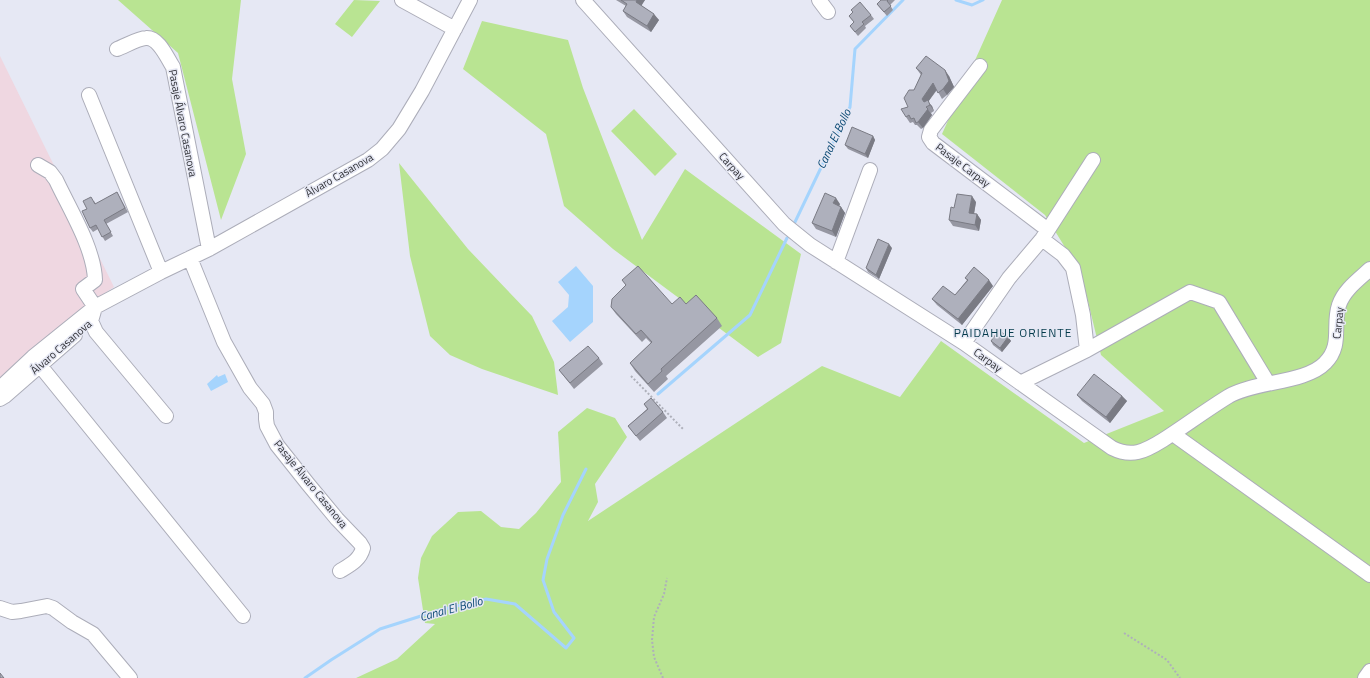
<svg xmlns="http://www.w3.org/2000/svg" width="1370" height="678" viewBox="0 0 1370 678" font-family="'Titillium Web',sans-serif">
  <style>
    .education { fill: #efd7e1 }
    .green { fill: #b9e492 }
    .water { fill: #a5d4fd }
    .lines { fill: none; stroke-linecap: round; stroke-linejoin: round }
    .stream { stroke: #a5d4fd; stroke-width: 3 }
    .minor-casing { stroke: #acadb9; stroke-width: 16 }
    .path { stroke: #aeb0ba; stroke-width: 2; stroke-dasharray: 2 2; stroke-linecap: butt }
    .minor { stroke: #fff; stroke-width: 14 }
    .wall { fill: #9697a2 }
    .shaded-wall { fill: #7a7b84 }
    .building { fill: #aeb0bc; stroke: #7a7b84 }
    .labels { text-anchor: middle; stroke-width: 3; stroke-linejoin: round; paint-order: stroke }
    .street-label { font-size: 11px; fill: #313237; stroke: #e6e8f4 }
    .water-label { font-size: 12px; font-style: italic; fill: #094873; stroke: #e6e8f4 }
    .neighbourhood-label { font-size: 12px; letter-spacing: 1px; fill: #033a4b; stroke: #e6e8f4 }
  </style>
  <rect width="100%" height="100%" fill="#e6e8f4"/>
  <path class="education" d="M 0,56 L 114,287 L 75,313 L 0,378 Z"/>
  <path class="green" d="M 118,0 L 241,0 L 232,79 L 246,154 L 221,220 L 178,53 Z
    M 354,0 L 380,1 L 352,37 L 335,24 Z
    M 1002,0 L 1370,0 L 1370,678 L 356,678 L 397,659 L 435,624 L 425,623 L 418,578 L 421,558 L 432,536 L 458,512 L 481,511 L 501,527 L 519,529 L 536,513 L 561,482 L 558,432 L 587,408 L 615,418 L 627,437 L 595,484 L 598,502 L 588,521 L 822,366 L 900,397 L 941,341 L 1084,443 L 1164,411 L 1101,355 L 1081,273 L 1045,215 L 942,134 Z
    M 482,21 L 568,40 L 583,88 L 642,240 L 685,169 L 801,254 L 781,343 L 758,357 L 613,249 L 564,206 L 546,134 L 463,69 Z
    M 634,109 L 677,154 L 655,176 L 611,131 Z
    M 399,163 L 468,249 L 532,316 L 554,362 L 558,395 L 482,369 L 450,355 L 430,336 L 410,256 Z"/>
  <path class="water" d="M 576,266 L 593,286 L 593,322 L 570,342 L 552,321 L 568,307 L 569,295 L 558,282 Z
    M 225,374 L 228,382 L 211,391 L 207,384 L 217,375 L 218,377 Z"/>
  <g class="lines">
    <path class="stream" d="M 956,0 L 972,5 L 983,0
      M 795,222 L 850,107 L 855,49 L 903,0
      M 658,394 L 750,315 L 787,238
      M 305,678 L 331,660 L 380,629 L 440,610 L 486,599 L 515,604 L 566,648 L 574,638 L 554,612 L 543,580 L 547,559 L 563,515 L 586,469"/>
    <g class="minor-casing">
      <path id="minor" d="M 402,0 L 455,29
        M 583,0 L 784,224 L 810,245 L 964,343 L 1112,448 C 1120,452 1129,454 1138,452 C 1147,450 1155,445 1163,440 C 1185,426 1206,410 1229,396 C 1255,381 1306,383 1325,363 C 1343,345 1332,326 1339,305 C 1344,290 1358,280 1370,269
        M 819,0 L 828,12
        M 117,49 C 125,46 139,38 146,38 C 159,37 167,58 173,67 L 209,249
        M 89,95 L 161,272
        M 38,165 L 50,172 L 56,180 C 70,210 94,248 95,280 L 83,289 L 95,307 L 91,321 L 96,332 L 166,416
        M 1048,230 L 1093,160
        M 1042,239 L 1063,255 L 1073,268 L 1083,315 L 1087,350
        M 190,258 L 224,342 L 250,388 L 263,404 L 266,412 L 266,419 L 267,426 L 277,445 L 308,484 L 337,519 L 360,543 L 363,548 C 360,560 350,565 340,571
        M 836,262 L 870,170
        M 964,343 L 1009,278 L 1042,239 L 1048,230 L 933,143 L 929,137 L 931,130 L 980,66
        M 33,357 L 243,616
        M 1020,383 L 1087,350 L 1190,292 L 1219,302 L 1268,383
        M 0,388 L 33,357 L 95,307 L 161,272 L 209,249 L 368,160 L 382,149 L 399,129 L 422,91 L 470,0
        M 0,399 L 5,396 L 75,335
        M 1173,434 L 1370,575
        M 0,608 L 12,612 L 21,611 L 47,606 L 53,608 L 72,622 L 93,634 L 130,678
        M 1365,678 L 1370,671"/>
    </g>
    <path class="path" d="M 631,376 L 683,429
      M 1124,633 L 1167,660 L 1180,678
      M 663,678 L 654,657 L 652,640 L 654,617 L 664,594 L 667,578"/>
    <use href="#minor" class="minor"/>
  </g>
  <path class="wall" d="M 616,0 L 645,0 L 641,5 L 659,20 L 651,32 L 627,17 L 623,11 L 626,6 Z
    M 881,0 L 895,0 L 890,5 L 893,10 L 887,16 L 877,4 Z
    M 851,10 L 871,15 L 874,19 L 865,26 L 866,28 L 858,36 L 850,26 L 854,22 L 849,16 L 853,12 Z
    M 916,68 L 949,76 L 954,87 L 947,95 L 942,99 L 937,90 L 928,102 L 932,106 L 934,111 L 931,113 L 932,115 L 923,128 L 921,129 L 917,125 L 915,125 L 913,122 L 910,123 L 906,117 L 914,90 L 921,75 Z
    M 873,136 L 875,140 L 868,158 L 848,149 L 845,145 Z
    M 117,192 L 119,196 L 128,212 L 106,224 L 113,236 L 105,241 L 98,229 L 93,232 L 90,228 L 87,209 L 94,201 L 96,204 Z
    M 976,202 L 974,214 L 977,214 L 981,220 L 979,231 L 953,226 L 949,220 L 954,208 Z
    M 840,204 L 839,206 L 841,207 L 845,213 L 836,237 L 816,229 L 812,223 Z
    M 892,248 L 879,279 L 868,272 L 866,268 Z
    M 965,278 L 993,286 L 962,325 L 937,305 L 932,299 L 955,295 L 967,280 Z
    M 622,280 L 672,304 L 686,304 L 717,318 L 722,326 L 666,376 L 668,379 L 654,392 L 635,371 L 630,363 L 651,343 L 646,338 L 642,342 L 616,314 L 611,307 L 626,285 Z
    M 1008,337 L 1011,341 L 1002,352 L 993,345 L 991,341 Z
    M 599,358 L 603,364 L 574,389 L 559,370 Z
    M 1077,395 L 1122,396 L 1127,401 L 1110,423 L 1082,401 Z
    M 644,404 L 663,412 L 667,418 L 640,441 L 628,426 L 647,409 Z"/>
  <path class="shaded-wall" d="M 637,0 L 645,0 L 640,8 L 636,2 Z
    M 654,14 L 659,20 L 651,32 L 647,26 Z
    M 945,70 L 949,76 L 954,87 L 947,95 L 943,89 Z
    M 933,83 L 937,89 L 928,102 L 932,106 L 934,111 L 930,105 L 926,105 L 928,108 L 922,99 Z
    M 926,107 L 932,115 L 923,128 L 918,122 Z
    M 873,136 L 875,140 L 868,158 L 865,154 Z
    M 972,196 L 976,202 L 973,219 L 969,213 Z
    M 836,198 L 840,204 L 838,209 L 833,203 Z
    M 841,207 L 845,213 L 836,237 L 832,231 Z
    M 977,214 L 981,220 L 979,231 L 975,225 Z
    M 889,244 L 892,248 L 879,279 L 876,275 Z
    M 989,280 L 993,286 L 962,325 L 958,319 Z
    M 1008,337 L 1011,341 L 1002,352 L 1000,348 Z
    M 1122,396 L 1127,401 L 1110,423 L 1106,417 Z"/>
  <path class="building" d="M 621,0 L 637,0 L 636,2 L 654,14 L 647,26 L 623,11 L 627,4 Z
    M 881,0 L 888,0 L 887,1 L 891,6 L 884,12 L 877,4 Z
    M 860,2 L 871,15 L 862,22 L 864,24 L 855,32 L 850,26 L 854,22 L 849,16 L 853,12 L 851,10 Z
    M 926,56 L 945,70 L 949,81 L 943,89 L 938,93 L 933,83 L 922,99 L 924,102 L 928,100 L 930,105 L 926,107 L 928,109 L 918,122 L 916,123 L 914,118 L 911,119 L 909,115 L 906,117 L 901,109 L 908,107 L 904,98 L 909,90 L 914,90 L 922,73 L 916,68 Z
    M 852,127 L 873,136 L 865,154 L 845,145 Z
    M 117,192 L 125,208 L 104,220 L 111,232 L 102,237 L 96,225 L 90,228 L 82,211 L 87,209 L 83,201 L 91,197 L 95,204 Z
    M 825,193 L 836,198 L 833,203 L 841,207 L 832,231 L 812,223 Z
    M 957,194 L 972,196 L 969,213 L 977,214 L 975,225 L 949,220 L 951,207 L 954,208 Z
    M 878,239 L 889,244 L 876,275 L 866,268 Z
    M 638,266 L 672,304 L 680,297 L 686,304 L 696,295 L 717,318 L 661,369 L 662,371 L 648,384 L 630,363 L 652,342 L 641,330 L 636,334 L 611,307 L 612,299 L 626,285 L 622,280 Z
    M 974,267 L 989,280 L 958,319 L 932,299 L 943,286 L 955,295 L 968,280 L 965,278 Z
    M 999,330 L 1008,337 L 1000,348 L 991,341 Z
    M 588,346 L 599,358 L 570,383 L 559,370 Z
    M 1094,374 L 1122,396 L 1106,417 L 1077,395 Z
    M 651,398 L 663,412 L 636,436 L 628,426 L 648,409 L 644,404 Z
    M 0,673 L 4,678 L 0,678 Z"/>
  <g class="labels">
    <g class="street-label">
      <text transform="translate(183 123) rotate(79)" y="4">Pasaje Álvaro Casanova</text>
      <text transform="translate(963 165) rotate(37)" y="4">Pasaje Carpay</text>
      <text transform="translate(732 166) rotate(48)" y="4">Carpay</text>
      <text transform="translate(339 175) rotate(-30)" y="4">Álvaro Casanova</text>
      <text transform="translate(1338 323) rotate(-84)" y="4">Carpay</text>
      <text transform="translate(61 347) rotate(-41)" y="4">Álvaro Casanova</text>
      <text transform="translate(988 360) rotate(36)" y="4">Carpay</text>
      <text transform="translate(311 484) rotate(51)" y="4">Pasaje Álvaro Casanova</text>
    </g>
    <g class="water-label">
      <text transform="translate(834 139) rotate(-65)" y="4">Canal El Bollo</text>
      <text transform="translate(451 609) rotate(-15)" y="4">Canal El Bollo</text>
    </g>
    <g class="neighbourhood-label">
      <text x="1013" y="337">PAIDAHUE ORIENTE</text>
    </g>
  </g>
</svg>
